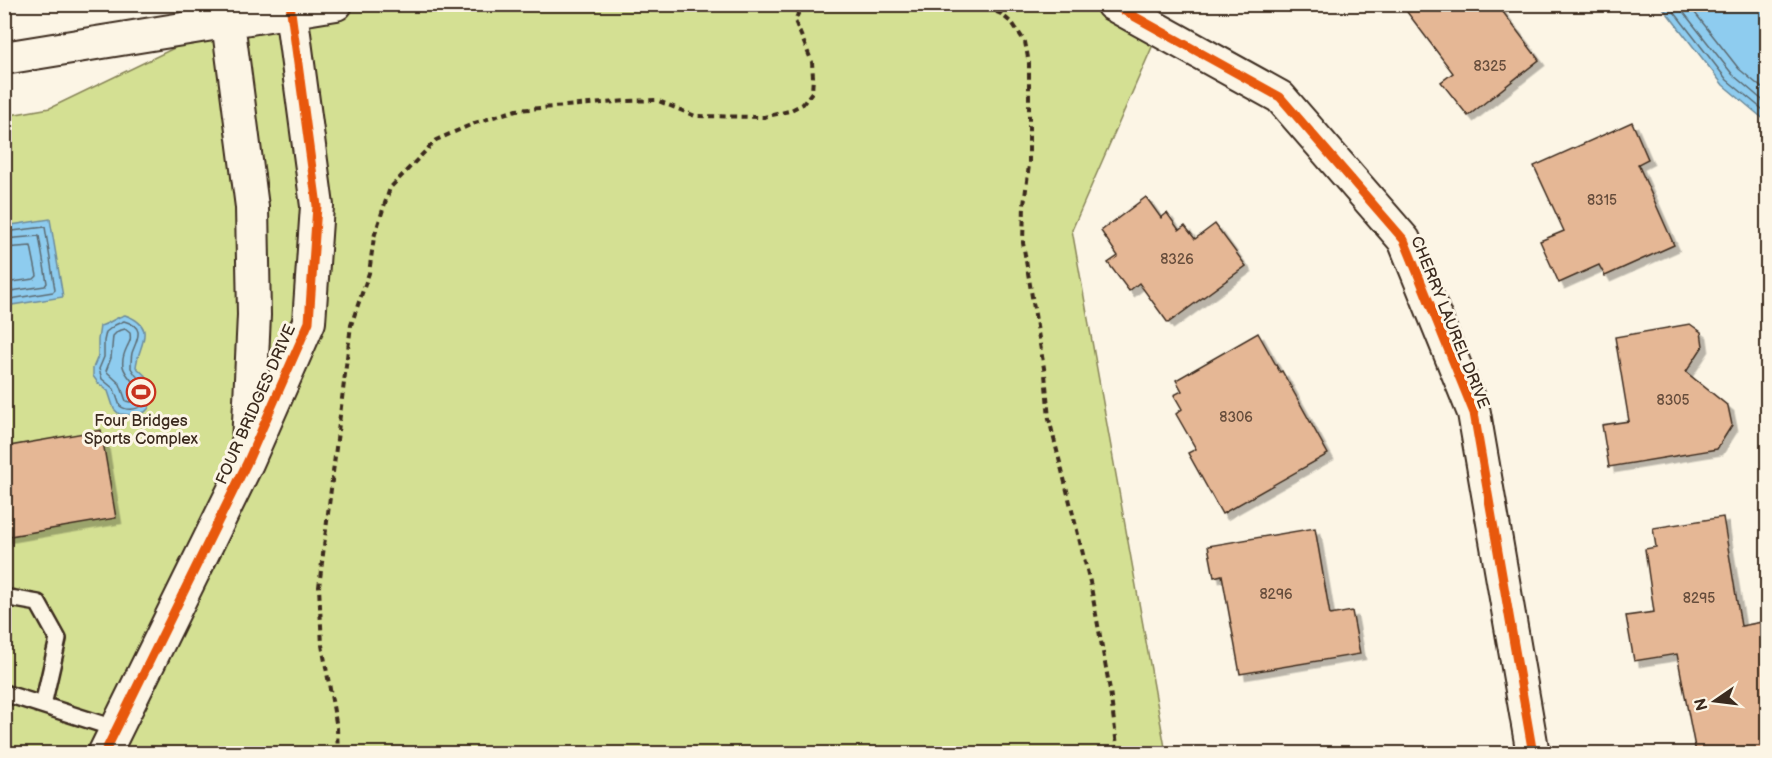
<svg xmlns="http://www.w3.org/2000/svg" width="1772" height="758" viewBox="0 0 1772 758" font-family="'Balsamiq Sans',sans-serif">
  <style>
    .green { fill: #d4e093; stroke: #888558; stroke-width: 1.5 }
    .water { fill: #8eccef; stroke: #6d8b9b; stroke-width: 1.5 }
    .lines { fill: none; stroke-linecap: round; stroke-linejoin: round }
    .shore { stroke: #5c6b72; stroke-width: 1.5 }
    .building { fill: #e5b795; stroke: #3b2a1e; stroke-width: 1.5; filter: url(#shadow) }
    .lane-casing { stroke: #3b2a1e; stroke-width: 20 }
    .street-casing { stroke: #3b2a1e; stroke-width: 36 }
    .path { stroke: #3b2a1e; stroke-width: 4; stroke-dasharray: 6 4.5; stroke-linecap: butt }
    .lane { stroke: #fcf5e5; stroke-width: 15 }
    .street { stroke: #fcf5e5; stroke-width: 32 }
    .cycleway-casing { stroke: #fcf5e5; stroke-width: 13 }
    .cycleway { stroke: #e8590c; stroke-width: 9 }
    .labels { text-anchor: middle; stroke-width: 6; stroke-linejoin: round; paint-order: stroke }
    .number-label { font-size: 14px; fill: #664d3c }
    .street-label { font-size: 16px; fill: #3b2a1e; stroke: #fcf5e5 }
    .poi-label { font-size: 16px; fill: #3b2a1e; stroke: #fcf5e5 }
  </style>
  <defs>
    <filter id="shadow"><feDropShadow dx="5.5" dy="5.5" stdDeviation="0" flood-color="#0004"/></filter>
  </defs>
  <rect width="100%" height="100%" fill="#fcf5e5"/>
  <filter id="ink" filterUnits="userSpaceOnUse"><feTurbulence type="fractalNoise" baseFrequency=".0167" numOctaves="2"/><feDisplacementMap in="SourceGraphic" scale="12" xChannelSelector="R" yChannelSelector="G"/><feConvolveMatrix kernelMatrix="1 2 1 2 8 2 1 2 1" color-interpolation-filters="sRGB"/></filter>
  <g filter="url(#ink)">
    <path class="green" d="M 1112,4 L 1159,31 L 1072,230 L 1166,753 L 5,754 L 5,116 L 50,108 L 228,22 L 336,5 Z"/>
    <path class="water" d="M 1662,5 L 1767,5 L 1767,122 L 1723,85 L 1664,9 Z
      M 50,219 L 63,297 L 5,306 L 5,226 Z
      M 125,315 C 159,327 138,345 136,367 L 152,382 L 153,388 L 149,408 L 145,412 L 132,415 L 119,414 L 114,409 L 108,391 L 98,383 L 93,376 L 93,368 L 98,356 L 98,340 L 100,326 C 109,324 116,317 125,315 Z"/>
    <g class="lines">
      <path class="shore" d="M 1668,4 L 1727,80 L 1768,114
        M 1677,4 L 1733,75 L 1768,105
        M 1688,4 L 1739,69 L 1768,93
        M 4,232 L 45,227 L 55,290 L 53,292 L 4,300
        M 4,239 L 39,236 L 47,283 L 45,286 L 4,292
        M 4,248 L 31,246 L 37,276 L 34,279 L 4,283
        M 124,321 C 146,327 137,339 132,353 C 131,358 131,363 131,368 C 142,389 150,375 143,405 C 136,410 126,411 120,406 L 114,389 L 102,379 L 99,369 L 104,357 L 104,341 L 106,332 L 115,325 Z
        M 125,329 L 130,333 C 131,340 130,341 127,347 C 116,370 128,374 139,390 L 136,400 L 130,402 L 126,401 L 120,384 L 106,371 L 111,358 L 113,336 L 118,331 Z"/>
    </g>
    <path class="building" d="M 1401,4 L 1497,4 L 1539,60 L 1468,116 L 1441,82 L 1453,73 Z
      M 1632,122 L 1648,159 L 1638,164 L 1674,245 L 1605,276 L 1599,265 L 1559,283 L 1540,241 L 1564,231 L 1534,166 Z
      M 1146,197 L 1161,218 L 1167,213 L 1179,230 L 1185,226 L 1195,239 L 1215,224 L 1246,266 L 1168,323 L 1139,283 L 1129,291 L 1108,263 L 1118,256 L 1101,231 Z
      M 1690,324 L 1701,332 L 1703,346 L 1686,372 L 1728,406 L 1732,425 L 1717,449 L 1609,467 L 1602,425 L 1629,421 L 1615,337 Z
      M 1258,333 L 1280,372 L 1282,371 L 1328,454 L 1222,514 L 1188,453 L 1196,449 L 1176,414 L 1182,409 L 1174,395 L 1182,391 L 1176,380 Z
      M 101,430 L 116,518 L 4,537 L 4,447 Z
      M 1723,517 L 1741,626 L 1767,621 L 1767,753 L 1696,753 L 1677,654 L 1634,661 L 1626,616 L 1654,612 L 1645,549 L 1656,547 L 1653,528 Z
      M 1315,528 L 1330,615 L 1352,611 L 1360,654 L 1240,674 L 1222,575 L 1214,577 L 1208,546 Z"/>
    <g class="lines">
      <g class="lane-casing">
        <path id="lane" d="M 4,597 L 38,603 L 58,639 L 43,705
          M 4,693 L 117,729"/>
      </g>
      <g class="street-casing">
        <path id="street" d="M 224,4 L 228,22 L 252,207 L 254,315 L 248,444
          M 1112,4 L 1280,97 L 1404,240 L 1474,413 L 1533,754
          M 4,58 L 336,4
          M 104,754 L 247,463 L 309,322 L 317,206 L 290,4"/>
      </g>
      <path class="path" d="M 966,4 L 988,8 L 1001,14 L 1013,24 L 1025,42 L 1029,63 L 1029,165 L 1024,205 L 1023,243 L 1045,374 L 1049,419 L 1090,582 L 1110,690 L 1118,754
        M 338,754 L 337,728 L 322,645 L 319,587 L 351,325 L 369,273 L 374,237 L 390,188 L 436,140 L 475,123 L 516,110 L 628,101 L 656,100 L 695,116 L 764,117 L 789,111 L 803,104 L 812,92 L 813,77 L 812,62 L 795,21 L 802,4"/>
      <use href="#lane" class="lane"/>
      <use href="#street" class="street"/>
      <g class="cycleway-casing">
        <path id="cycleway" d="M 1112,4 L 1280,97 L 1404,240 L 1474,413 L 1533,754
          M 104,754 L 247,463 L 309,322 L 317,206 L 290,4"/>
      </g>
      <use href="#cycleway" class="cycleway"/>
    </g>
  </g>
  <defs>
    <g id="stadium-ring" transform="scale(1.5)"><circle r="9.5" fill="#fcf5e5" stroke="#c8321e" stroke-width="1.5"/><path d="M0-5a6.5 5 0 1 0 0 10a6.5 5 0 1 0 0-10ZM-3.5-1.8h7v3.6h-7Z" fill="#c8321e"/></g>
  </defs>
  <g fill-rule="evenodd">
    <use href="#stadium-ring" x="141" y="392"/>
  </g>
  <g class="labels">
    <g class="number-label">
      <text x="1490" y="71">8325</text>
      <text x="1602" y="205">8315</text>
      <text x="1177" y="264">8326</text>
      <text x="1673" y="405">8305</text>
      <text x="1236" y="422">8306</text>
      <text x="1276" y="599">8296</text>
      <text x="1699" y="603">8295</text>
    </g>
    <g class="street-label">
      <text transform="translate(1451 322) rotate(68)" y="6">CHERRY LAUREL DRIVE</text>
      <text transform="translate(255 404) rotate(-66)" y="6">FOUR BRIDGES DRIVE</text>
    </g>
    <g class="poi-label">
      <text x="141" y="426">Four Bridges<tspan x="141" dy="18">Sports Complex</tspan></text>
    </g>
  </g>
  <rect width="1772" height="758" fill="none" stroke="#fcf5e5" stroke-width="24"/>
  <rect x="12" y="12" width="1748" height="734" fill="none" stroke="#3b2a1e" stroke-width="2" filter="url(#ink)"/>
  <g transform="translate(1715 701) rotate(256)" stroke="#fcf5e5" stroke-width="4.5" paint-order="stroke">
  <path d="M0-4.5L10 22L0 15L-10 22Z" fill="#3b2a1e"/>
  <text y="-9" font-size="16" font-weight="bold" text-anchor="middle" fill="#3b2a1e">N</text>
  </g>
</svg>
